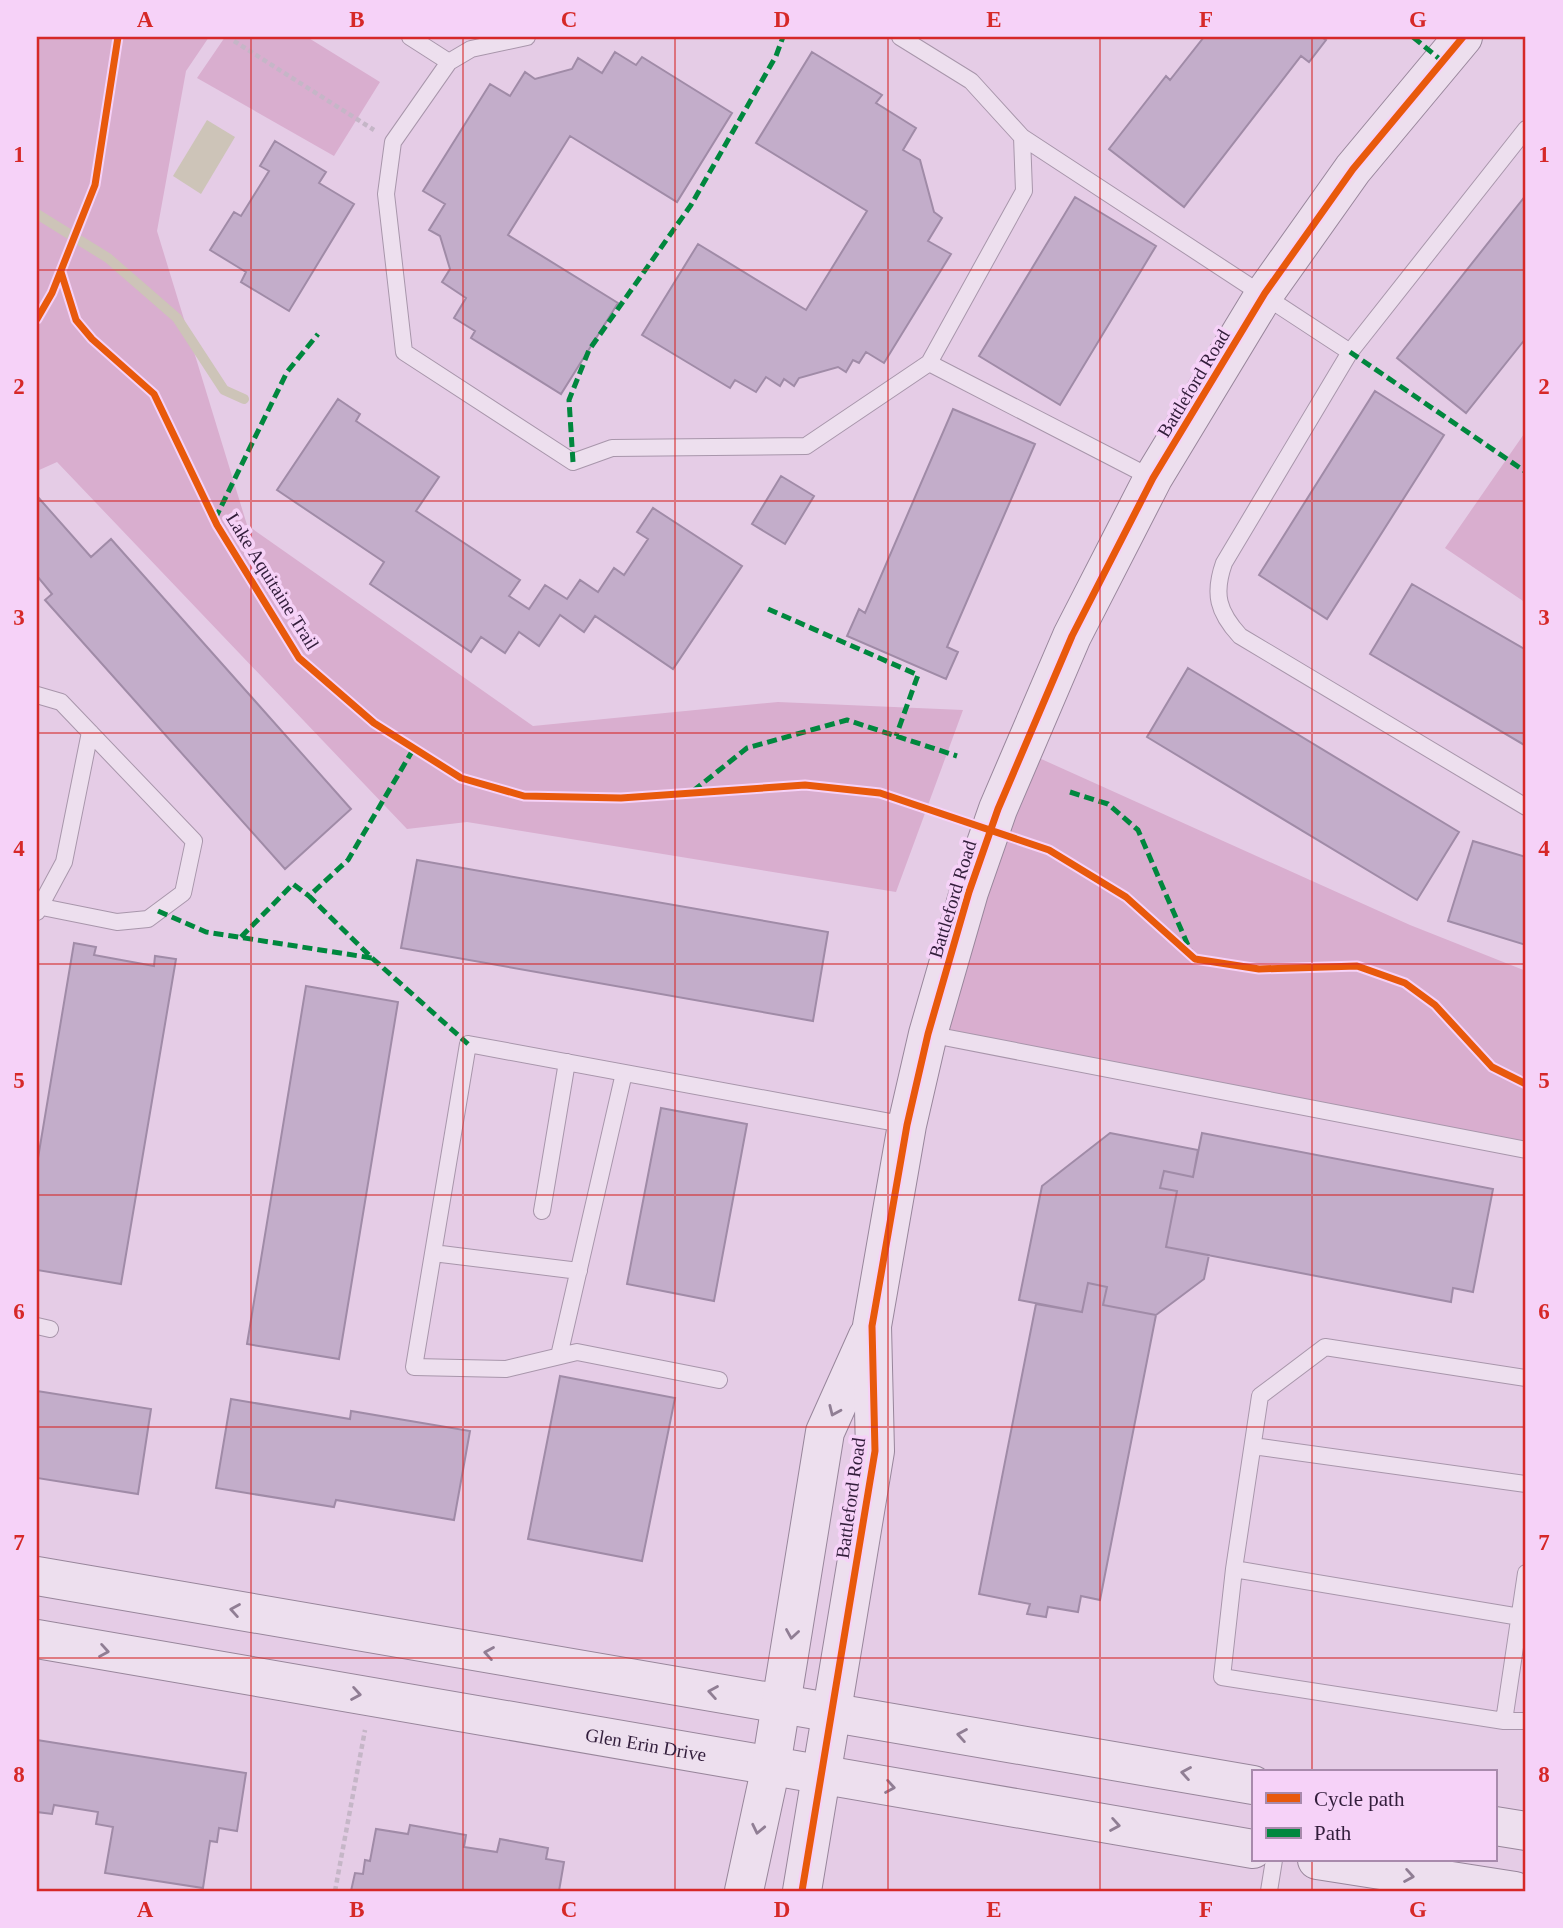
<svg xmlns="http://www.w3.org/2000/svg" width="1563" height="1928" viewBox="0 0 1563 1928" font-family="Georgia,serif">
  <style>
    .green { fill: #d9aecf }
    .water { fill: #cdc4b8 }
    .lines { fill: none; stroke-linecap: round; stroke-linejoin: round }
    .stream { stroke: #cdc4b8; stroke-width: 10 }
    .building { fill: #c3adca; stroke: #a08ba7; stroke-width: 2 }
    .lane-casing { stroke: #a896ab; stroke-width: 18 }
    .secondary-casing { stroke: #98869b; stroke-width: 40 }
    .path { stroke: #c5b6c7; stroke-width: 4.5; stroke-dasharray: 5 3.5; stroke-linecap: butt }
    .lane { stroke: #eddfee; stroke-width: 16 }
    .secondary { stroke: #eddfee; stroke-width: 38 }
    .quiet { stroke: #00873e; stroke-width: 5; stroke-dasharray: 10 5; stroke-linecap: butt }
    .cycleway-casing { stroke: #f6d2f8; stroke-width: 11 }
    .cycleway { stroke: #e8590c; stroke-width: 7 }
    .oneway { stroke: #907e94 }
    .grid { fill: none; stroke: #d62828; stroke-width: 2; stroke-opacity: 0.55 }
    .labels { text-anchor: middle; stroke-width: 7; stroke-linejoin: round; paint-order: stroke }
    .street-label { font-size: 19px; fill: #321d3b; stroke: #f6d2f8 }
    .neatline { fill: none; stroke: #d62828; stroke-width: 2.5 }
    .grid-label { font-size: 23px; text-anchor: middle; font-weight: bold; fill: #d62828 }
  </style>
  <rect width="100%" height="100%" fill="#e5cce6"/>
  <path class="green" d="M 37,37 L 209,37 L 186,71 L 157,231 L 247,525 L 533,726 L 778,702 L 963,710 L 896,892 L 467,822 L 407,829 L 57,462 L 37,471 Z
    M 225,37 L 307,37 L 380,82 L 334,156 L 197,78 Z
    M 1526,431 L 1526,603 L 1445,548 Z
    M 1019,749 L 1410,925 L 1526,971 L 1526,1150 L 928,1034 Z"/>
  <path class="water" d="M 207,120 L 235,137 L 201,194 L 173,176 Z"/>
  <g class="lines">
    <path class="stream" d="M 37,214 L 108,258 L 177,318 L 224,390 L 244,399"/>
  </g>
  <path class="building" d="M 1204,37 L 1321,37 L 1326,40 L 1309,62 L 1301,56 L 1184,207 L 1109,149 L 1166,76 L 1170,80 Z
    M 615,52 L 636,65 L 642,57 L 732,113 L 677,202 L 570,136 L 508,235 L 618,303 L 561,394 L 471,338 L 475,331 L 454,318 L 466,298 L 442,282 L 450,269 L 440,236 L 429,230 L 445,204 L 423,191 L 490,84 L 510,96 L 525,72 L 535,79 L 572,69 L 578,58 L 602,73 Z
    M 812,52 L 882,95 L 876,103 L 916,128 L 903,150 L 920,160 L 934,212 L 942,218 L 928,241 L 951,254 L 884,363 L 866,352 L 859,363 L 853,360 L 846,372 L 838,367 L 799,378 L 794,386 L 784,379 L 780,386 L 766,377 L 756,392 L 735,380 L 730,388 L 642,335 L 698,244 L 806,310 L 867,211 L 756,143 Z
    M 275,141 L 326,172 L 319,183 L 354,204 L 289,311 L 241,282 L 246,272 L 210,250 L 234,212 L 241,216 L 269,171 L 260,166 Z
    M 1526,195 L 1526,338 L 1466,413 L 1397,358 Z
    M 1075,197 L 1156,246 L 1060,405 L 979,356 Z
    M 1375,391 L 1444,435 L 1327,619 L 1259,575 Z
    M 338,399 L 360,414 L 356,421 L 439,477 L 416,511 L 520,580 L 509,596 L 529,609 L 545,585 L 567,599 L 580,580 L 598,592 L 614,568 L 624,575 L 648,539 L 637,532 L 653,508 L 742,566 L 673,669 L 595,616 L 584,632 L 560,615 L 539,646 L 519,632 L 505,653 L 481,637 L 471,652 L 370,584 L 384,562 L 277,490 Z
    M 953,409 L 1035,444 L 947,647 L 958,652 L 946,679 L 847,636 L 859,609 L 865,613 Z
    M 781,476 L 814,496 L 785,544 L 752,524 Z
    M 37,496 L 91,557 L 111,539 L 351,809 L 285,869 L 45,600 L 52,594 L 37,576 Z
    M 1412,584 L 1526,650 L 1526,746 L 1370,654 Z
    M 1188,668 L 1459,832 L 1417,900 L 1147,737 Z
    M 1473,841 L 1526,857 L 1526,945 L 1448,921 Z
    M 417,860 L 828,932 L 813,1021 L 401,948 Z
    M 74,943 L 96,947 L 94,955 L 154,966 L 155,956 L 176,959 L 121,1284 L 37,1270 L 37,1164 Z
    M 306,986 L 398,1002 L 339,1359 L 247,1344 Z
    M 661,1108 L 747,1124 L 714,1301 L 627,1284 Z
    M 1110,1133 L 1198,1150 L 1193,1177 L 1164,1171 L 1160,1188 L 1177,1191 L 1166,1247 L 1209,1255 L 1204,1279 L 1156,1315 L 1103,1305 L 1107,1287 L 1088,1283 L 1082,1312 L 1019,1300 L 1042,1186 Z
    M 1202,1133 L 1493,1189 L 1473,1292 L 1453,1288 L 1451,1302 L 1166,1247 L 1177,1191 L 1160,1188 L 1164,1171 L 1193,1177 Z
    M 1088,1283 L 1107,1287 L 1103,1305 L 1156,1315 L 1100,1600 L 1081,1596 L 1078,1612 L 1048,1607 L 1046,1617 L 1027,1614 L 1030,1604 L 979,1594 L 1036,1304 L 1082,1312 Z
    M 560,1376 L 675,1398 L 642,1561 L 528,1539 Z
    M 37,1391 L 151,1409 L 138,1494 L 37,1478 Z
    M 231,1399 L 350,1419 L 351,1411 L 470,1431 L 454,1520 L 336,1500 L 334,1507 L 216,1488 Z
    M 37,1740 L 246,1773 L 237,1831 L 219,1828 L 217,1842 L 210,1841 L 203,1888 L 105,1873 L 113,1827 L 96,1824 L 98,1812 L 54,1805 L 52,1814 L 37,1812 Z
    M 410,1825 L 466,1835 L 464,1847 L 497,1852 L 500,1839 L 548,1848 L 546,1859 L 564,1862 L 559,1891 L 351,1891 L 355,1873 L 363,1874 L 365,1860 L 370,1861 L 376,1829 L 408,1834 Z"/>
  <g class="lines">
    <g class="lane-casing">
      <path id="lane" d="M 410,37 L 449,62
        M 527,37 L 471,49 L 449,62 L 393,142 L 386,194 L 404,352 L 573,462 L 612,448 L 806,446 L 929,363 L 1152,478
        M 900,37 L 971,81 L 1022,137 L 1350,352
        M 1526,129 L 1350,352 L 1224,563 C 1213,594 1218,612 1240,636 L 1526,807
        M 929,363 L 1024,191 L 1022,137
        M 37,695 L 61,702 L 194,841 L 183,893 L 148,919 L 117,922 L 37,906
        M 37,912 L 64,862 L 90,732
        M 928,1034 L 1526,1150
        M 542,1211 L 567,1062
        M 433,1253 L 579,1271
        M 37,1326 L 50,1329
        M 559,1356 L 624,1073
        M 719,1380 L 577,1352 L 506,1369 L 414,1367 L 468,1044 L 907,1125
        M 1253,1446 L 1526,1484
        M 1234,1569 L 1520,1617
        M 1526,1573 L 1504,1721 L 1526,1721
        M 1504,1721 L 1222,1677 L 1234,1569 L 1260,1396 L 1325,1347 L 1526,1378
        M 1269,1891 L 1274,1860"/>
    </g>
    <g class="secondary-casing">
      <g id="secondary">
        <path d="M 37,1576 L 1253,1785"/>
        <path id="s1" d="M 37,1639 L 1253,1849"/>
        <path d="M 1495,1826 L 1526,1831"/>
        <path d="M 1317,1860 L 1515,1891"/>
        <path d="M 744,1891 L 771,1766 L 825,1432 L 868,1336"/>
        <path d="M 802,1891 L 875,1451 L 872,1326 L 907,1125 L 928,1034 L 969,892 L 998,809 L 1072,636 L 1153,478 L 1265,293 L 1353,169 L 1463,37"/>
      </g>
    </g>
    <path class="path" d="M 234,41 L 374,130
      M 335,1891 L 365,1730"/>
    <use href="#lane" class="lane"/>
    <use href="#secondary" class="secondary"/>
    <path class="quiet" d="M 1413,37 L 1442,61
      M 1350,352 L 1526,472
      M 573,462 L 569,400 L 589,350 L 691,205 L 776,56 L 783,37
      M 215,519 L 287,372 L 318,334
      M 768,609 L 918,675 L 896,736
      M 693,791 L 747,748 L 847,720 L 957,756
      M 1070,792 L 1108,804 L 1138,830 L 1190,950
      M 158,911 L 206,932 L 372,958 L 309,896 L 348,860 L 414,748
      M 241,937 L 293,884 L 309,896
      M 372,958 L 468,1044"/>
    <g class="cycleway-casing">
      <path id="cycleway" d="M 61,272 L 76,320 L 92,339 L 154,394 L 217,525 L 299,658 L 374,723 L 461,778 L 524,796 L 621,798 L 805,785 L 880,793 L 1049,850 L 1126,897 L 1195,959 L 1259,969 L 1357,966 L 1405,983 L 1435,1005 L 1492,1067 L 1526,1084
        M 37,319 L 52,293 L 95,185 L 118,37
        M 802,1891 L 875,1451 L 872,1326 L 907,1125 L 928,1034 L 969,892 L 998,809 L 1072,636 L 1153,478 L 1265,293 L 1353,169 L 1463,37"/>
    </g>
    <use href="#cycleway" class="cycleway"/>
  </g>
  <defs><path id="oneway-chevron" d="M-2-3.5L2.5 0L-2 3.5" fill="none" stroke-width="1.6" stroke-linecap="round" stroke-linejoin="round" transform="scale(1.75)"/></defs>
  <g class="oneway">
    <use href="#oneway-chevron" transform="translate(834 1411) rotate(114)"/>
    <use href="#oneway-chevron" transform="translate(235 1610) rotate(-170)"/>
    <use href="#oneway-chevron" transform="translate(792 1634) rotate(99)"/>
    <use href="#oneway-chevron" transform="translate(104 1651) rotate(10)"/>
    <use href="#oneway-chevron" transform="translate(489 1653) rotate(-170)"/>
    <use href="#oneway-chevron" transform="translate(713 1692) rotate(-170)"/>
    <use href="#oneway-chevron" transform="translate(356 1694) rotate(10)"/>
    <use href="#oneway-chevron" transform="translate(962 1735) rotate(-170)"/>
    <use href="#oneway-chevron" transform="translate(1186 1773) rotate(-170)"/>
    <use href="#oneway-chevron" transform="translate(890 1787) rotate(10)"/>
    <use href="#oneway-chevron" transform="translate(1115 1825) rotate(10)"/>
    <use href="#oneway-chevron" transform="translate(758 1829) rotate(102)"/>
    <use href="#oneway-chevron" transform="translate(1409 1876) rotate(10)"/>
  </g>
  <path class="grid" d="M 251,37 L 251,1891M 463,37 L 463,1891M 675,37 L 675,1891M 888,37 L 888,1891M 1100,37 L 1100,1891M 1312,37 L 1312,1772M 37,270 L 1526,270M 37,501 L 1526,501M 37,733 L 1526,733M 37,964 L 1526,964M 37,1195 L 1526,1195M 37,1427 L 1526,1427M 37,1658 L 1526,1658M 1312,1860 L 1312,1891"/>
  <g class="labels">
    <g class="street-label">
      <text transform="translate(1193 383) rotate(-59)" y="7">Battleford Road</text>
      <text transform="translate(273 581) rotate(58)" y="7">Lake Aquitaine Trail</text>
      <text transform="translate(952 899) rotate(-73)" y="7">Battleford Road</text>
      <text transform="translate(850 1498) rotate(-82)" y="7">Battleford Road</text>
      <text dy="7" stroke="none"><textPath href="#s1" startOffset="618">Glen Erin Drive</textPath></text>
    </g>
  </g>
  <rect width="1563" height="1928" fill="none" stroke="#f6d2f8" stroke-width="77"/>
  <rect x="1252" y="1770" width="245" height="91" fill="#f6d2f8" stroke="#a88aac" stroke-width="2"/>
  <rect x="1266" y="1793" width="35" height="10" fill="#e8590c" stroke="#a88aac" stroke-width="2"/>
  <text x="1314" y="1806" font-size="21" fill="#321d3b">Cycle path</text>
  <rect x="1266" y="1828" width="35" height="10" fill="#00873e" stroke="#a88aac" stroke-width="2"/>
  <text x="1314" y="1840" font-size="21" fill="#321d3b">Path</text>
  <rect x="38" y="38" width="1486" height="1852" class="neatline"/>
  <g class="grid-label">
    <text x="145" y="27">A</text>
    <text x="357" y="27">B</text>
    <text x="569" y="27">C</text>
    <text x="782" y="27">D</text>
    <text x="994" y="27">E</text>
    <text x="1206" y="27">F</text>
    <text x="1418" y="27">G</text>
    <text x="19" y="162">1</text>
    <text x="1544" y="162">1</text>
    <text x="19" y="394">2</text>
    <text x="1544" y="394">2</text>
    <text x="19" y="625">3</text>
    <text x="1544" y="625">3</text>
    <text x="19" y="856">4</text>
    <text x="1544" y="856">4</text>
    <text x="19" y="1088">5</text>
    <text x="1544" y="1088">5</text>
    <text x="19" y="1319">6</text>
    <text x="1544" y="1319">6</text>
    <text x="19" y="1550">7</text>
    <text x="1544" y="1550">7</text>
    <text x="19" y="1782">8</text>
    <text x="1544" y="1782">8</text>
    <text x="145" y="1917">A</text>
    <text x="357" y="1917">B</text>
    <text x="569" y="1917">C</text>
    <text x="782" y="1917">D</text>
    <text x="994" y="1917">E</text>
    <text x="1206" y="1917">F</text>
    <text x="1418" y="1917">G</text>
  </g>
</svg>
